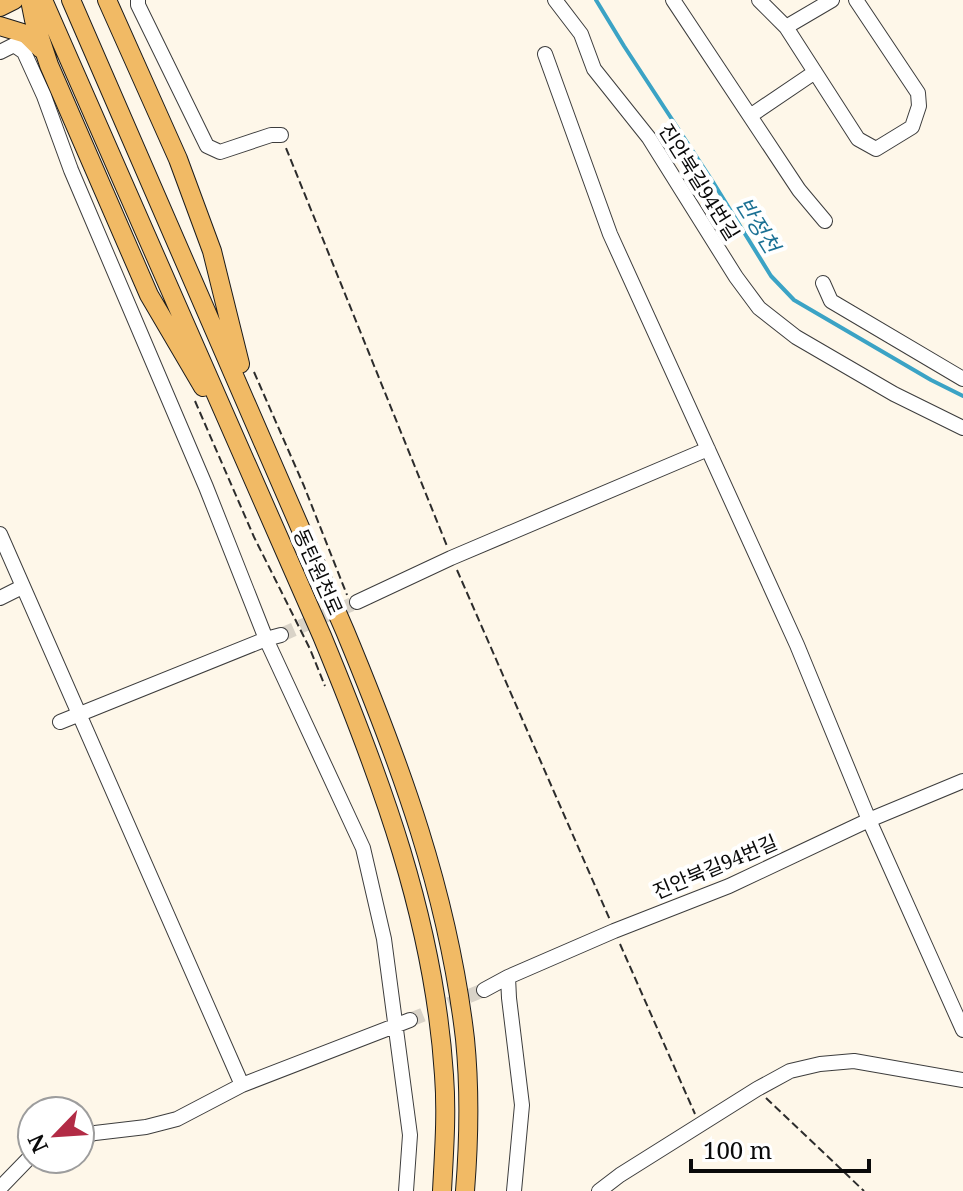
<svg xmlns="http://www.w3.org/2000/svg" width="963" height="1191" viewBox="0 0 963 1191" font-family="'Noto Serif','Noto Sans KR',serif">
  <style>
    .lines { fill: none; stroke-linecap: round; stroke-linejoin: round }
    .stream { stroke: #3ba3c5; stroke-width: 4 }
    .minor-tunnel { stroke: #d9d3c8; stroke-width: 14; stroke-dasharray: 14 7; stroke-linecap: butt }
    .minor-casing { stroke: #3d3d3d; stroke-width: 16 }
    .major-casing { stroke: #1b1b1b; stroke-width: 20 }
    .path { stroke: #2c2c2c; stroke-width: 2; stroke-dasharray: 8 4; stroke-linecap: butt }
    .minor { stroke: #fff; stroke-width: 14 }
    .major { stroke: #f1ba65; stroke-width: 18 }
    .labels { text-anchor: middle; stroke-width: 8; stroke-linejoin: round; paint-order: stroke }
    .street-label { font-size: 20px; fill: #0a0a0a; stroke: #fff }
    .water-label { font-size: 22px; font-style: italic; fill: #1c7194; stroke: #fff }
  </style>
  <rect width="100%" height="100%" fill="#fef7e9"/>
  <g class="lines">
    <path class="stream" d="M 596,0 L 624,46 L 713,182 L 771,276 L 794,300 L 931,380 L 963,396"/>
    <path class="minor-tunnel" d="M 281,635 L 357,602
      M 410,1020 L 484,990"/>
    <g class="minor-casing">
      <path id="minor" d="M 138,0 L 138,5 L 207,146 L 220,152 L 271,135 L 281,135
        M 555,0 L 581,34 L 594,69 L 649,138 L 736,277 L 759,308 L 796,337 L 894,394 L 963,428
        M 673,0 L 799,190 L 825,221
        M 759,0 L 786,27 L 858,139 L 876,149 L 912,127 L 919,106 L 918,93 L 856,0
        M 786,27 L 832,0
        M 0,52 L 14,45 L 24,52 L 44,96 L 71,170 L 206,487 L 266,639 L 363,848 L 384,939 L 410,1135 L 406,1191
        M 545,54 L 610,234 L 797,645 L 869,820 L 963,1030
        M 750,116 L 815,72
        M 823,283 L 831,301 L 963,379
        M 0,534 L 242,1085
        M 0,598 L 22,587
        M 357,602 L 451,558 L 708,449
        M 60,722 L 266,639 L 281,635
        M 508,977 L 509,998 L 522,1105 L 514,1191
        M 484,990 L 508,977 L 614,931 L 729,886 L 869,820 L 963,781
        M 80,1137 L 95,1133 L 146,1127 L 177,1119 L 242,1085 L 410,1020
        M 0,1188 L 32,1155
        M 599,1191 L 620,1175 L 757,1089 L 790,1071 L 820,1064 L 854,1061 L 963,1080"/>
    </g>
    <g class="major-casing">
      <path id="major" d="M 30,0 L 34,20 L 49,65 L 149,295 L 203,387
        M 43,0 L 322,636 C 381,779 434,920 444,1075 C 447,1114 444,1152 442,1191
        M 71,0 L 345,631 C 401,766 448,893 465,1039 C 470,1089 469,1141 465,1191
        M 107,0 L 178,159 L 212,251 L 240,364
        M 0,7 L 14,0
        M 0,26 L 26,34 L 41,49"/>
    </g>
    <path class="path" d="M 286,148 L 447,546
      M 254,372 L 304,486 L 347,595
      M 195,401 L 254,537 L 310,649 L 325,686
      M 457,570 L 610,920
      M 620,944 L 695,1114
      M 766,1098 L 864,1191"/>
    <use href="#minor" class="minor"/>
    <use href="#major" class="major"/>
  </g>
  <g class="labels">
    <g class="street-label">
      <text transform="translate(699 182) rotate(58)" y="7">진안북길94번길</text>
      <text transform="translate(318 572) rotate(66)" y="7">동탄원천로</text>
      <text transform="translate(715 867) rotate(-23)" y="7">진안북길94번길</text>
    </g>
    <g class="water-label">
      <text transform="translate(758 225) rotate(58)" y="8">반정천</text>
    </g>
  </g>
  <g transform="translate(56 1135) rotate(245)"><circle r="38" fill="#ffffff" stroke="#9d9d9d" stroke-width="2"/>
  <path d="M0-6L14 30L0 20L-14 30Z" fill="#b22b45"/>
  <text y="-12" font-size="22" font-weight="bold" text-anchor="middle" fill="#0a0a0a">N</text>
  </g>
  <path d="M691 1159v12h178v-12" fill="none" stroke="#0a0a0a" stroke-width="4"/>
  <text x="703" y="1159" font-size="24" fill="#0a0a0a" stroke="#ffffff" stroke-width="6" paint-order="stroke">100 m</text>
</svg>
